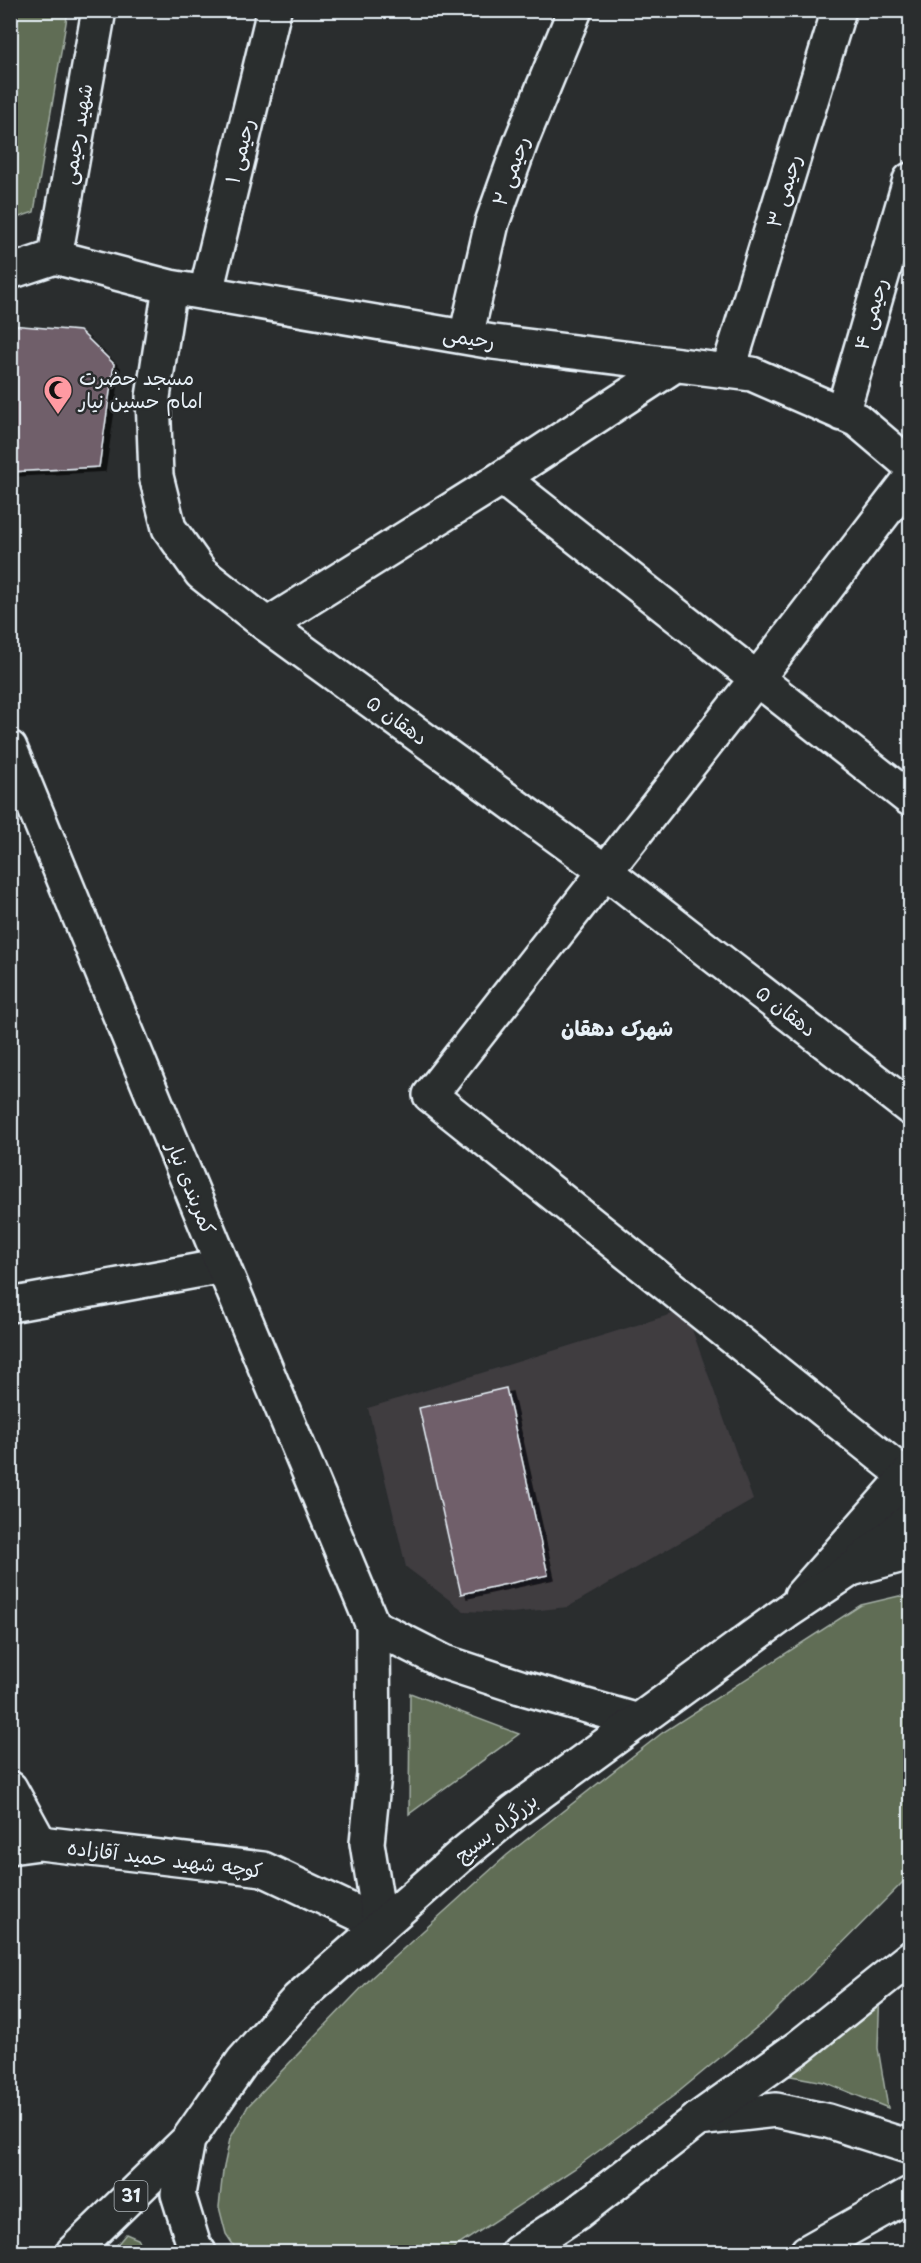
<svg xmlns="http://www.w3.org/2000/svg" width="921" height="2263" viewBox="0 0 921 2263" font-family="'Playpen Sans','Playpen Sans Arabic',sans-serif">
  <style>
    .built { fill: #3f3c40 }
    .green { fill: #606d54; stroke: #a4afa6; stroke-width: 1.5 }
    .building { fill: #6f5f6b; stroke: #e8f1f8; stroke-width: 1.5; filter: url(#shadow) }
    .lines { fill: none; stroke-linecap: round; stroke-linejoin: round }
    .minor-casing { stroke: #e8f1f8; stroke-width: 38 }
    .tertiary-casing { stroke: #e8f1f8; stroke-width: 38 }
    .secondary-casing { stroke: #e8f1f8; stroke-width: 38 }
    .trunk-casing { stroke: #e8f1f8; stroke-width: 38 }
    .minor { stroke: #2a2d2e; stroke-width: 33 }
    .tertiary { stroke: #2a2d2e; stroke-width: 33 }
    .secondary { stroke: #2a2d2e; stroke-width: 33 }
    .trunk { stroke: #2a2d2e; stroke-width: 33 }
    .labels { text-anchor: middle; stroke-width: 5; stroke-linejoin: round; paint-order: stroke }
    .shield { fill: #2a2d2e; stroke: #afb6bb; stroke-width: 1.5 }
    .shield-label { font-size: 18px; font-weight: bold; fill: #e8f1f8 }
    .street-label { font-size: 20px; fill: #e8f1f8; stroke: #2a2d2e }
    .poi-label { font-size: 20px; fill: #e8f1f8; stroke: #2a2d2e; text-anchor: start }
    .neighbourhood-label { font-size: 21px; font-weight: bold; fill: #e8f1f8; stroke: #2a2d2e }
  </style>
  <defs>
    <filter id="shadow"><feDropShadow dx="6" dy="4" stdDeviation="0" flood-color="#0009"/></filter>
  </defs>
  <rect width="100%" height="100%" fill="#2a2d2e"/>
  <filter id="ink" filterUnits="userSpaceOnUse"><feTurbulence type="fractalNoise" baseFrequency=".0167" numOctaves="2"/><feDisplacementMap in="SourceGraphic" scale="12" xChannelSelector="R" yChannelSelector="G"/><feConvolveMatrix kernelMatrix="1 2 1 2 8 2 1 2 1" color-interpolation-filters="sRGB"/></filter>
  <g filter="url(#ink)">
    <path class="built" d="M 685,1310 L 753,1500 L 568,1607 L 512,1613 L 464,1611 L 406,1567 L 368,1408 Z"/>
    <path class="green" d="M 10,11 L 68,11 L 34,212 L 11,220 Z
      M 899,1596 L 910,1598 L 910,1875 L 768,2018 L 676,2094 L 574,2169 L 448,2252 L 238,2252 L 226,2234 L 219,2207 L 223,2171 L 230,2139 L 248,2106 L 372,1977 L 507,1855 L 662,1733 L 861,1605 Z
      M 410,1693 L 519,1734 L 409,1814 Z
      M 880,1985 L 878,2048 L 888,2108 L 824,2082 L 769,2072 Z
      M 126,2234 L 138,2239 L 146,2252 L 111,2252 Z"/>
    <path class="building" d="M 11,325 L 80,331 L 114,364 L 99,467 L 10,472 Z
      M 506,1388 L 548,1575 L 461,1594 L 419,1408 Z"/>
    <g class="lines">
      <g class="minor-casing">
        <path id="minor" d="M 55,257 L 99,10
          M 10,272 L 55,257 L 170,287 L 493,342 L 752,374 L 857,420 L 910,465
          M 170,287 L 153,397 L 156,476 L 169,528 L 201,573 L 267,625
          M 206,292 L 274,10
          M 466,337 L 492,223 L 522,139 L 575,10
          M 675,365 L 502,478 L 267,625 L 605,871 L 910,1108
          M 728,371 L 839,10
          M 842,414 L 910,180
          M 502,478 L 910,799
          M 10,1305 L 223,1266
          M 906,1476 L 430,1095 L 772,659 L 910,479
          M 10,1788 L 40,1843
          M 10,1847 L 40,1843 L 263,1869 L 380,1924
          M 807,2252 L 910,2194"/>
      </g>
      <g class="tertiary-casing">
        <path id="tertiary" d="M 801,1596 L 910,1472"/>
      </g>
      <g class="secondary-casing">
        <path id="secondary" d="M 10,748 L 223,1266 L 373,1626 L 374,1774 L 367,1843 L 380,1924
          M 373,1626 L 444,1662 L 520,1687 L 639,1721
          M 698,2119 L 776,2110 L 828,2121 L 910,2147"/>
      </g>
      <g class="trunk-casing">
        <path id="trunk" d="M 861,1561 L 910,1520
          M 188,2140 L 178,2194 L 194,2246 L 199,2252
          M 73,2252 L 188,2140 L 243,2061 L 298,1999 L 459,1857 L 515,1811 L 788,1611 L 851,1569 L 910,1553
          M 518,2252 L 577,2213 L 698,2119 L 800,2046 L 910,1958"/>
      </g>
      <use href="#minor" class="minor"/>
      <use href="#tertiary" class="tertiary"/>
      <use href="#secondary" class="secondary"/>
      <use href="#trunk" class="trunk"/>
    </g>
  </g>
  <defs>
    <g id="mosque-pin" transform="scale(1.5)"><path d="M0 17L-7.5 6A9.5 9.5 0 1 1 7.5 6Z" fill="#ff9aa2" stroke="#2a2d2e"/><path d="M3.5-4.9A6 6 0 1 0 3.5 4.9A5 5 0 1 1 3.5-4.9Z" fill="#111"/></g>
  </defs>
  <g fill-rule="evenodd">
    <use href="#mosque-pin" x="58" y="390"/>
  </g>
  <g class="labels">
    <rect class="shield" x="114.5" y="2181" width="33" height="30" rx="4.5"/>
    <g class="shield-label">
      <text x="131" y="2202">31</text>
    </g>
    <g class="street-label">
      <text transform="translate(77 134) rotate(-80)" y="7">شهید رحیمی</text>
      <text transform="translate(240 151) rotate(-76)" y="7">رحیمی ۱</text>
      <text transform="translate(511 171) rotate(-70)" y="7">رحیمی ۲</text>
      <text transform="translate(784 191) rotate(-73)" y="7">رحیمی ۳</text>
      <text transform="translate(871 314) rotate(-74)" y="7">رحیمی ۴</text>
      <text transform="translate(469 338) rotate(9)" y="7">رحیمی</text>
      <text transform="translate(397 720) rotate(36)" y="7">دهقان ۵</text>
      <text transform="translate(786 1011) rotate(38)" y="7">دهقان ۵</text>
      <text transform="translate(191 1188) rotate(68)" y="7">کمربندی نیار</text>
      <text transform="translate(496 1828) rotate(-38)" y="7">بزرگراه بسیج</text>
      <text transform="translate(165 1859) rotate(7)" y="7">کوچه شهید حمید آقازاده</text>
    </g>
    <g class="poi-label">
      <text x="79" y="385">مسجد حضرت<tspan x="79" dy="23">امام حسین نیار</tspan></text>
    </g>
    <g class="neighbourhood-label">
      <text x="617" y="1036">شهرک دهقان</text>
    </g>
  </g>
  <rect width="921" height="2263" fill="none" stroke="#2a2d2e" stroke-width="36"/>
  <rect x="18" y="18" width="885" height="2227" fill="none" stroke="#e8f1f8" stroke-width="2" filter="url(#ink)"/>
</svg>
